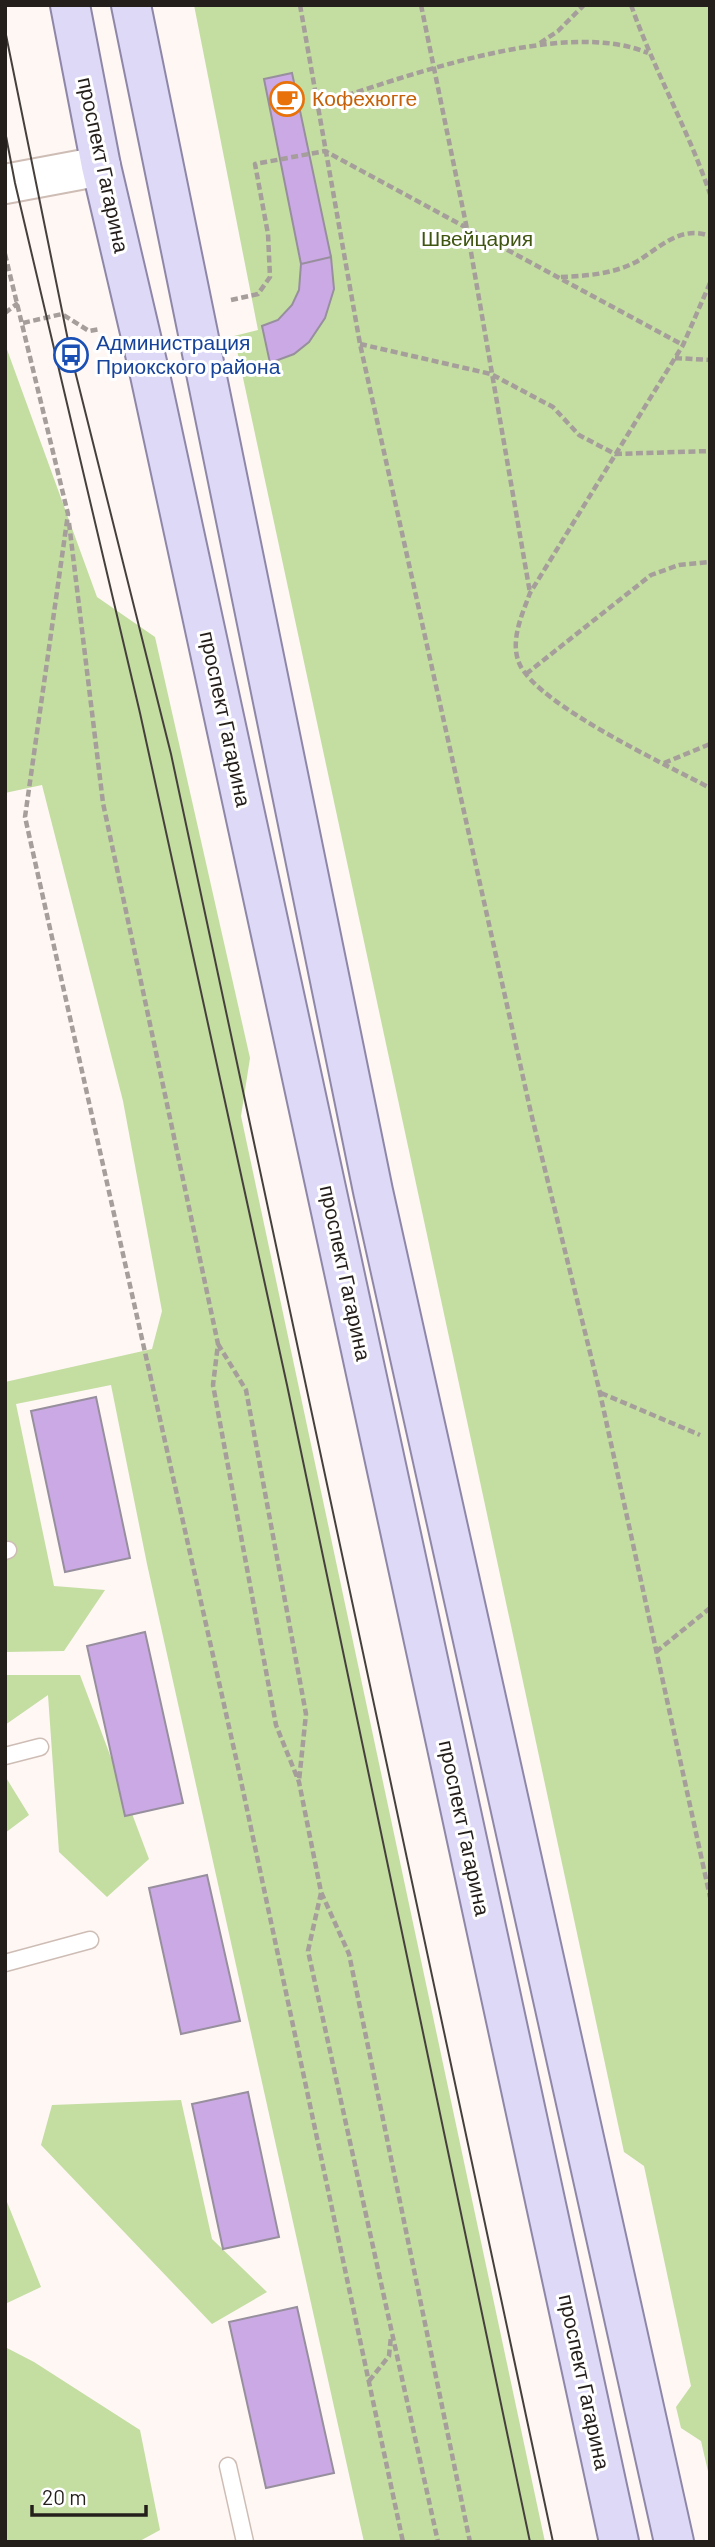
<svg xmlns="http://www.w3.org/2000/svg" width="715" height="2547" viewBox="0 0 715 2547" font-family="Barlow,sans-serif">
  <style>
    .green { fill: #c4dda1 }
    .building { fill: #cba9e5; stroke: #978f9d; stroke-width: 2 }
    .lines { fill: none; stroke-linecap: round; stroke-linejoin: round }
    .lane-casing { stroke: #cebdb5; stroke-width: 19 }
    .secondary-casing { stroke: #cebdb5; stroke-width: 42 }
    .primary-casing { stroke: #8e87a7; stroke-width: 42 }
    .path { stroke: #a59e9b; stroke-width: 4.5; stroke-dasharray: 7 3.5; stroke-linecap: butt }
    .lane { stroke: #fff; stroke-width: 16 }
    .secondary { stroke: #fff; stroke-width: 38 }
    .primary { stroke: #ddd9f7; stroke-width: 38 }
    .tram { stroke: #46403d; stroke-width: 2 }
    .labels { text-anchor: middle; stroke-width: 6; stroke-linejoin: round; paint-order: stroke }
    .food-label { font-size: 21px; fill: #c56008; stroke: #fff; text-anchor: start }
    .street-label { font-size: 21px; fill: #251f1c; stroke: #fff }
    .park-label { font-size: 21px; fill: #3f5511; stroke: #fff }
    .transit-label { font-size: 21px; fill: #164399; stroke: #fff; text-anchor: start }
  </style>
  <rect width="100%" height="100%" fill="#fef7f4"/>
  <path class="green" d="M 194,5 L 710,5 L 710,2480 L 701,2441 L 681,2428 L 676,2407 L 691,2386 L 644,2166 L 624,2152 L 234,336 L 258,330 Z
    M 5,344 L 97,597 L 155,637 L 250,1058 L 241,1116 L 545,2542 L 364,2542 L 147,1564 L 111,1385 L 16,1404 L 54,1586 L 105,1590 L 64,1651 L 5,1652 L 5,1382 L 152,1349 L 162,1311 L 123,1101 L 42,785 L 5,793 Z
    M 5,1675 L 80,1675 L 149,1859 L 107,1897 L 59,1852 L 48,1695 L 5,1725 Z
    M 5,1776 L 29,1815 L 5,1833 Z
    M 181,2100 L 212,2239 L 267,2292 L 212,2324 L 41,2145 L 52,2105 Z
    M 5,2197 L 41,2287 L 5,2304 Z
    M 5,2347 L 34,2362 L 140,2430 L 160,2530 L 138,2542 L 5,2542 Z"/>
  <path class="building" d="M 292,73 L 331,257 L 301,264 L 264,79 Z
    M 331,257 L 334,289 L 325,318 L 309,342 L 294,354 L 270,363 L 262,326 L 278,320 L 292,305 L 299,290 L 301,264 Z
    M 96,1397 L 130,1558 L 65,1572 L 31,1411 Z
    M 145,1632 L 183,1803 L 125,1816 L 87,1646 Z
    M 207,1875 L 240,2021 L 181,2034 L 149,1888 Z
    M 248,2092 L 279,2237 L 223,2249 L 192,2104 Z
    M 297,2307 L 334,2473 L 266,2488 L 229,2322 Z"/>
  <g class="lines">
    <g class="lane-casing">
      <path id="lane" d="M 5,1551 L 8,1550
        M 5,1756 L 40,1747
        M 5,1963 L 90,1940
        M 228,2466 L 245,2542"/>
    </g>
    <g class="secondary-casing">
      <path id="secondary" d="M 5,184 L 101,166"/>
    </g>
    <g class="primary-casing">
      <path id="primary" d="M 70,5 L 101,166 L 150,375 L 619,2542
        M 131,5 L 373,1191 L 674,2542"/>
    </g>
    <path class="path" d="M 300,5 L 360,344 L 531,1113 L 600,1393 L 710,1897
      M 421,5 L 467,229 L 530,593
      M 631,5 C 654,70 688,129 710,194
      M 540,43 L 558,31 L 584,5
      M 317,105 C 403,78 563,17 648,53
      M 5,254 L 68,514 L 25,817 L 238,1767 L 403,2542
      M 561,277 C 586,276 613,274 636,262 C 660,248 679,225 710,236
      M 710,283 L 683,345 L 530,593 C 522,615 509,642 520,665 C 540,706 667,765 710,788
      M 231,300 L 258,294 L 270,277 L 268,234 L 255,164 L 325,151 L 683,345
      M 5,313 L 18,303
      M 23,323 L 62,314 L 89,331 L 100,329
      M 360,344 L 491,374 L 553,407 L 579,435 L 615,454 L 710,451
      M 675,358 L 710,360
      M 69,523 L 103,803 L 218,1344 L 213,1385 L 276,1725 L 299,1782 L 321,1892 L 349,1954 L 470,2542
      M 526,674 L 651,575 L 679,565 L 710,562
      M 664,763 L 710,744
      M 218,1344 L 246,1390 L 306,1714 L 299,1781
      M 601,1393 L 700,1435
      M 656,1652 L 710,1608
      M 321,1893 L 308,1951 L 438,2542
      M 369,2381 L 389,2356 L 391,2336"/>
    <use href="#lane" class="lane"/>
    <use href="#secondary" class="secondary"/>
    <use href="#primary" class="primary"/>
    <path class="tram" d="M 5,30 L 71,355 L 171,754 L 553,2542
      M 5,131 L 15,183 L 140,713 L 287,1385 L 530,2542"/>
  </g>
  <defs>
    <g id="cafe-ring" transform="scale(1.75)"><circle r="9.5" fill="#fff" stroke="#e8710a" stroke-width="1.5"/><path d="M-5.5-4.5H6V0H3Q3 3.5 0 3.5H-2.5Q-5.5 3.5-5.5 0ZM3-3.2v2h1.7v-2ZM-6 4.5H4V6H-6Z" fill="#e8710a"/></g>
    <g id="bus-ring" transform="scale(1.75)"><circle r="9.5" fill="#fff" stroke="#1a4fb4" stroke-width="1.5"/><path d="M-5-6H5V4H4V6H2V4H-2V6H-4V4H-5ZM-3.5-4V0h7V-4ZM-3.5 1.2v1.5H-2V1.2ZM2 1.2v1.5H3.5V1.2Z" fill="#1a4fb4"/></g>
  </defs>
  <g fill-rule="evenodd">
    <use href="#cafe-ring" x="287" y="99"/>
    <use href="#bus-ring" x="71" y="355"/>
  </g>
  <g class="labels">
    <g class="food-label">
      <text x="312" y="106">Кофехюгге</text>
    </g>
    <g class="street-label">
      <text transform="translate(103 165) rotate(78)" y="7">проспект Гагарина</text>
      <text transform="translate(225 719) rotate(78)" y="7">проспект Гагарина</text>
      <text transform="translate(345 1273) rotate(78)" y="7">проспект Гагарина</text>
      <text transform="translate(464 1828) rotate(78)" y="7">проспект Гагарина</text>
      <text transform="translate(584 2382) rotate(78)" y="7">проспект Гагарина</text>
    </g>
    <g class="park-label">
      <text x="477" y="246">Швейцария</text>
    </g>
    <g class="transit-label">
      <text x="96" y="350">Администрация<tspan x="96" dy="24">Приокского района</tspan></text>
    </g>
  </g>
  <rect width="715" height="2547" fill="none" stroke="#251f1c" stroke-width="14"/>
  <path d="M32 2505v10h114v-10" fill="none" stroke="#251f1c" stroke-width="3.5"/>
  <text x="42" y="2505" font-size="21" fill="#251f1c" stroke="#ffffff" stroke-width="5" paint-order="stroke">20 m</text>
</svg>
